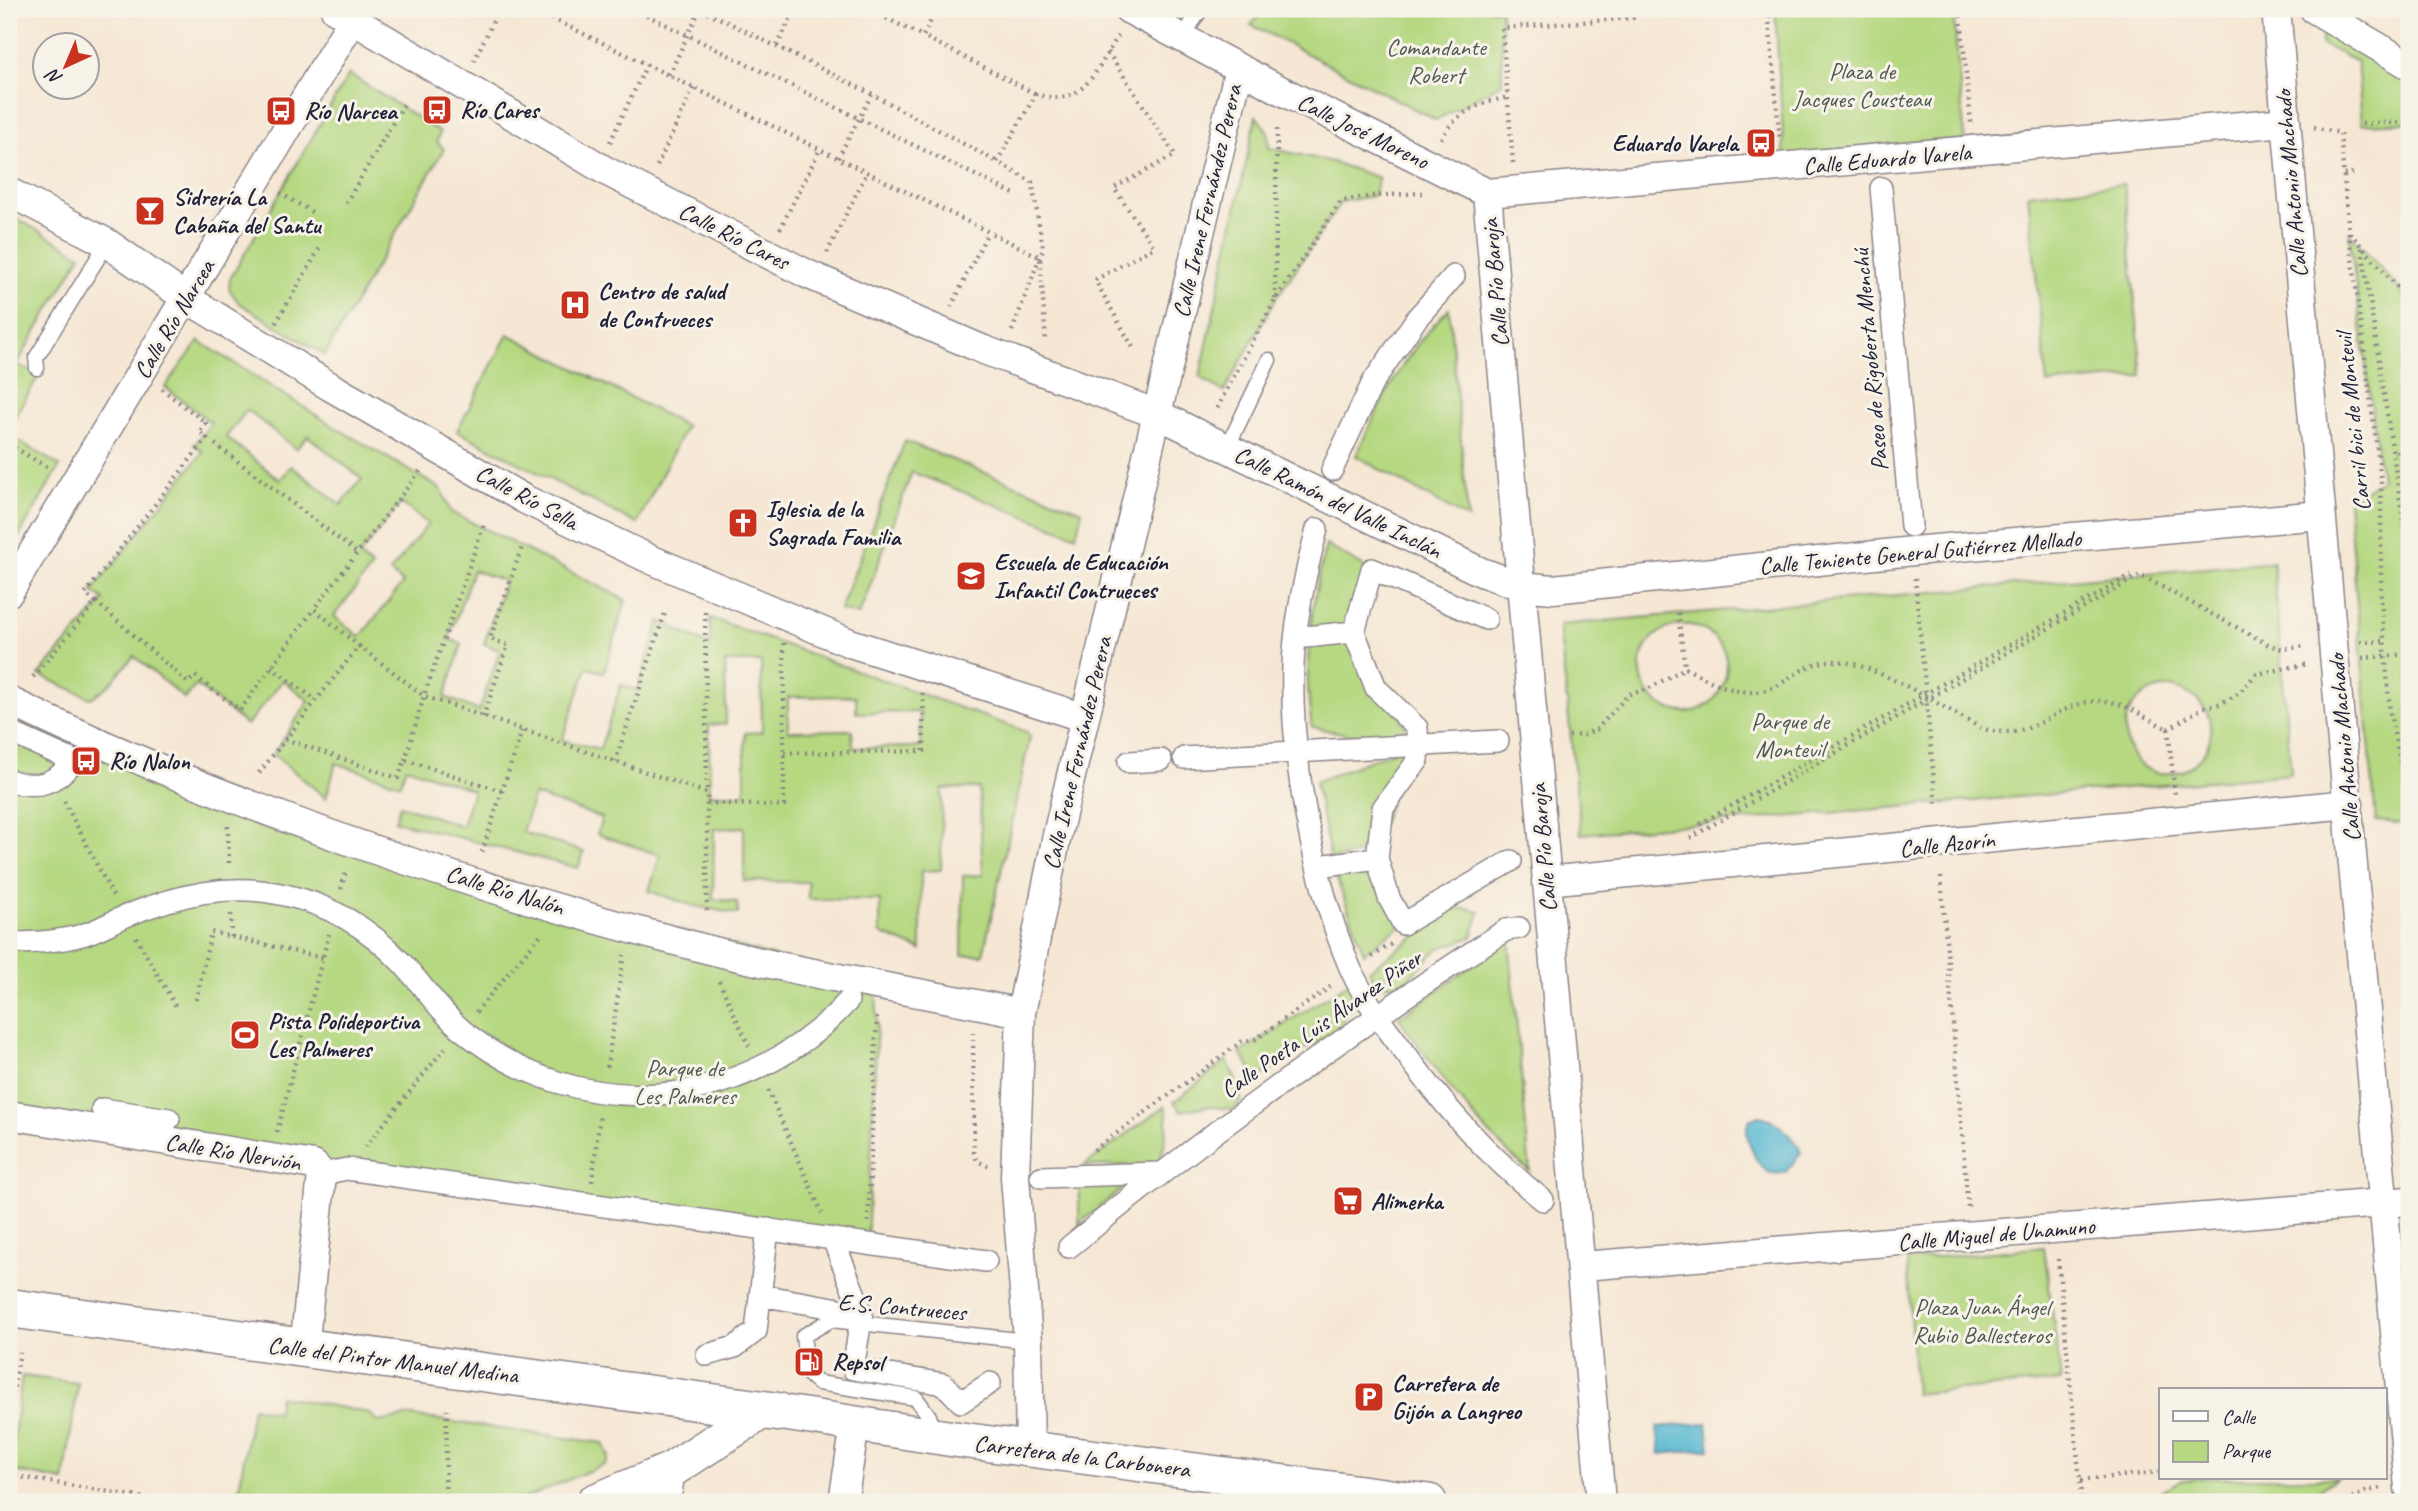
<svg xmlns="http://www.w3.org/2000/svg" width="2418" height="1511" viewBox="0 0 2418 1511" font-family="Caveat,sans-serif">
  <style>
    .green { fill: #b5d881; stroke: #6c7d5e; stroke-width: 2; fill-rule: evenodd }
    .water { fill: #51b5d0; stroke: #3a6c86; stroke-width: 2 }
    .lines { fill: none; stroke-linecap: round; stroke-linejoin: round }
    .service-casing { stroke: #8c8488; stroke-width: 17 }
    .pedestrian-casing { stroke: #8c8488; stroke-width: 24 }
    .minor-casing { stroke: #8c8488; stroke-width: 31 }
    .tertiary-casing { stroke: #8c8488; stroke-width: 38 }
    .secondary-casing { stroke: #8c8488; stroke-width: 41 }
    .path { stroke: #8c8488; stroke-width: 4.5; stroke-dasharray: 2 5; stroke-linecap: butt }
    .service { stroke: #fff; stroke-width: 14 }
    .pedestrian { stroke: #fff; stroke-width: 21 }
    .minor { stroke: #fff; stroke-width: 28 }
    .tertiary { stroke: #fff; stroke-width: 35 }
    .secondary { stroke: #fff; stroke-width: 38 }
    .labels { text-anchor: middle; stroke-width: 6; stroke-linejoin: round; paint-order: stroke }
    .park-label { font-size: 24px; fill: #4e5950; stroke: #f7f3e8 }
    .poi-label { font-size: 24px; font-weight: bold; fill: #22223b; stroke: #f7f3e8; text-anchor: start }
    .street-label { font-size: 24px; fill: #22223b; stroke: #f7f3e8 }
  </style>
  <rect width="100%" height="100%" fill="#f7f3e8"/>
  <filter id="ink" filterUnits="userSpaceOnUse"><feTurbulence type="fractalNoise" baseFrequency=".0143" numOctaves="2"/><feDisplacementMap in="SourceGraphic" scale="14" xChannelSelector="R" yChannelSelector="G"/><feConvolveMatrix kernelMatrix="1 2 1 2 8 2 1 2 1" color-interpolation-filters="sRGB"/></filter>
  <filter id="wash" filterUnits="userSpaceOnUse"><feTurbulence type="fractalNoise" baseFrequency=".00686" numOctaves="4" result="noise"/><feDisplacementMap in="SourceGraphic" scale="28" xChannelSelector="R" yChannelSelector="G"/><feGaussianBlur stdDeviation="1.57" result="paint"/><feColorMatrix in="noise" values="0 0 0 0 0 0 0 0 0 0 0 0 0 0 0 0 0 1.4 0 .05"/><feComposite in="paint" operator="in"/></filter>
  <g filter="url(#wash)">
    <rect width="100%" height="100%" fill="#f6e7d4"/>
    <path class="green" d="M 1266,9 L 1501,9 L 1502,83 L 1436,120 L 1251,25 Z
      M 1775,9 L 1953,9 L 1966,152 L 1785,167 Z
      M 2325,15 L 2409,65 L 2409,122 L 2362,124 L 2357,62 L 2321,44 Z
      M 349,74 L 440,132 L 437,142 L 444,149 L 325,355 L 239,303 L 229,289 L 230,279 Z
      M 1256,116 L 1268,132 L 1269,148 L 1332,162 L 1379,178 L 1373,196 L 1341,202 L 1275,300 L 1224,392 L 1200,377 Z
      M 2124,184 L 2142,376 L 2047,384 L 2028,194 Z
      M 9,214 L 81,255 L 17,364 L 38,377 L 9,427 Z
      M 2349,233 L 2409,300 L 2409,824 L 2376,821 L 2348,502 L 2381,480 Z
      M 1449,309 L 1468,519 L 1356,456 C 1379,404 1407,348 1449,309 Z
      M 508,334 L 686,426 L 637,524 L 457,431 Z
      M 199,341 L 335,427 L 441,489 L 451,512 L 626,600 L 604,672 L 587,668 L 562,740 L 600,749 L 621,685 L 637,690 L 660,621 L 710,646 L 710,618 L 1027,732 L 1030,737 L 983,955 L 962,955 L 963,876 L 983,875 L 979,788 L 942,789 L 941,870 L 921,871 L 921,950 L 880,933 L 880,900 L 808,899 L 808,882 L 744,881 L 744,827 L 714,829 L 713,899 L 737,902 L 738,914 L 694,906 L 649,891 L 660,855 L 597,834 L 602,818 L 534,795 L 522,832 L 584,852 L 578,868 L 395,821 L 400,805 L 462,826 L 473,790 L 406,767 L 400,784 L 336,763 L 326,798 L 273,754 L 309,701 L 283,680 L 247,725 L 196,685 L 185,699 L 134,656 L 108,686 L 91,698 L 39,675 L 104,600 L 92,591 L 203,452 L 194,445 L 211,423 L 165,387 ZM 247,410 L 296,449 L 308,436 L 362,479 L 341,505 L 291,466 L 280,480 L 226,437 ZM 401,503 L 428,524 L 390,572 L 403,583 L 360,637 L 334,616 L 372,567 L 359,556 ZM 473,570 L 505,581 L 484,644 L 500,650 L 479,711 L 445,697 L 462,644 L 449,639 ZM 725,662 L 761,662 L 762,732 L 745,733 L 745,794 L 710,794 L 709,725 L 726,724 ZM 856,696 L 856,713 L 920,712 L 921,747 L 853,748 L 852,730 L 788,731 L 788,697 Z
      M 9,435 L 60,466 L 9,553 Z
      M 905,441 L 1082,511 L 1076,536 L 912,472 L 859,615 L 840,610 Z
      M 1326,545 L 1368,569 L 1352,627 L 1405,726 L 1402,735 L 1351,735 L 1312,727 C 1302,667 1311,604 1326,545 Z
      M 2273,562 L 2291,774 L 1581,834 L 1559,625 ZM 1690,625 C 1757,641 1722,734 1665,707 C 1653,701 1645,691 1642,679 C 1634,646 1660,623 1690,625 ZM 2171,687 C 2198,693 2220,718 2207,747 C 2202,758 2192,767 2180,771 C 2121,790 2098,692 2171,687 Z
      M 9,701 L 324,831 L 876,985 L 877,1021 L 867,1244 L 9,1115 Z
      M 1401,748 L 1409,752 L 1372,850 L 1331,860 L 1315,782 Z
      M 1379,866 L 1403,924 L 1364,953 L 1334,871 Z
      M 1467,908 L 1480,912 L 1472,937 L 1439,948 L 1404,983 L 1378,986 L 1369,970 L 1451,910 Z
      M 1509,939 L 1530,1172 C 1478,1129 1438,1073 1399,1018 Z
      M 1353,980 L 1362,999 L 1349,1011 L 1338,1029 L 1321,1041 L 1291,1054 L 1266,1074 L 1255,1075 L 1240,1053 Z
      M 1227,1060 L 1240,1090 L 1241,1101 L 1234,1110 L 1207,1106 L 1181,1111 L 1174,1102 Z
      M 1165,1106 C 1170,1117 1165,1155 1156,1165 L 1084,1166 Z
      M 1133,1180 L 1079,1224 L 1079,1182 Z
      M 2044,1247 L 2061,1381 L 1915,1394 L 1907,1260 Z
      M 22,1376 L 78,1383 L 64,1481 L 9,1470 Z
      M 279,1396 L 369,1413 L 378,1422 L 411,1416 L 595,1442 L 603,1443 L 609,1457 L 605,1464 L 517,1502 L 237,1502 L 252,1407 L 277,1412 Z
      M 2210,1478 L 2337,1478 L 2300,1502 L 2139,1502 L 2183,1480 Z"/>
    <path class="water" d="M 1758,1116 C 1772,1116 1798,1139 1801,1153 L 1785,1173 C 1778,1173 1773,1175 1768,1172 C 1755,1164 1742,1133 1749,1120 Z
      M 1707,1423 L 1710,1449 L 1660,1454 L 1657,1427 Z"/>
  </g>
  <g filter="url(#ink)">
    <g class="lines">
      <g class="service-casing">
        <path id="service" d="M 1182,38 L 1201,9
          M 37,368 L 36,358 L 107,243
          M 1227,448 L 1269,360
          M 936,1436 L 929,1416 L 916,1398 L 818,1383 L 808,1374 L 803,1336 L 831,1320 L 1028,1341"/>
      </g>
      <g class="pedestrian-casing">
        <path id="pedestrian" d="M 1881,188 L 1911,526
          M 1332,470 L 1373,382 L 1417,318 L 1454,276
          M 1317,529 C 1305,574 1295,619 1293,665 C 1290,759 1314,884 1351,970 C 1364,999 1384,1025 1403,1050 C 1447,1110 1485,1153 1543,1200
          M 1486,619 L 1372,569 L 1354,632 L 1376,688 L 1417,728 L 1418,760 L 1383,808 L 1377,858 L 1389,898 L 1403,924 L 1511,861
          M 1295,638 L 1354,632
          M 9,732 L 74,761 C 55,784 37,790 9,780
          M 1184,758 L 1498,741
          M 1129,762 L 1161,760
          M 1319,866 L 1377,858
          M 9,943 C 34,943 58,942 82,935 C 97,931 111,922 126,916 C 176,895 230,882 285,895 C 331,905 370,929 402,963 C 423,985 438,1010 462,1030 C 579,1127 747,1113 848,1001
          M 102,1109 L 169,1119
          M 322,1174 L 347,1169 L 986,1261
          M 1041,1177 L 1159,1173
          M 833,1239 L 862,1313
          M 1069,1247 C 1209,1133 1354,1028 1506,930 L 1519,928
          M 760,1295 L 862,1313 L 853,1369 L 944,1384 L 961,1402 L 990,1383
          M 707,1355 L 735,1347 L 756,1331 L 768,1229"/>
      </g>
      <g class="minor-casing">
        <path id="minor" d="M 335,9 L 606,171 L 807,274 L 984,350 L 1157,414 L 1481,572 L 1521,586 L 1553,589 L 1913,551 L 2321,515
          M 1128,9 L 1280,90 L 1487,193
          M 2276,9 L 2409,1488
          M 2314,9 L 2409,65
          M 9,192 L 107,243 L 186,298 L 331,387 L 524,499 L 652,560 L 850,643 L 1085,718
          M 1487,193 L 1601,1502
          M 1487,193 L 2286,122
          M 9,592 L 359,9
          M 9,701 C 224,805 470,888 702,948 C 807,975 915,991 1021,1013
          M 1546,881 L 2349,804
          M 9,1115 L 314,1165 L 322,1174 L 304,1349
          M 1582,1266 L 2409,1201
          M 1030,1449 L 1028,1341 L 1015,1177 L 1021,1013 L 1057,835 L 1239,69
          M 666,1502 L 671,1470
          M 843,1502 L 855,1425
          M 1259,1502 L 1262,1481"/>
      </g>
      <g class="tertiary-casing">
        <path id="tertiary" d="M 778,1412 L 954,1439 L 1429,1502
          M 594,1502 L 671,1470 L 764,1410"/>
      </g>
      <g class="secondary-casing">
        <path id="secondary" d="M 9,1308 L 778,1412"/>
      </g>
      <path class="path" d="M 533,9 L 1040,257 L 1046,343
        M 634,9 L 1014,194
        M 701,9 L 872,94 L 997,162
        M 867,9 L 923,36
        M 937,9 L 923,36 L 1036,94
        M 1768,9 L 1780,141
        M 1960,9 L 1971,123
        M 777,46 L 795,9
        M 1108,52 L 1175,155 L 1114,188 L 1154,247 L 1095,280 L 1135,351
        M 474,61 L 499,9
        M 669,75 L 700,9
        M 2362,124 L 2409,122
        M 2314,127 L 2340,133 L 2349,233 L 2381,480 L 2381,600 L 2390,713 L 2409,804
        M 1441,139 C 1457,111 1478,104 1508,97
        M 610,142 L 647,64
        M 838,158 L 872,94
        M 1513,163 L 1502,28 L 1633,18 L 1633,9
        M 657,166 L 694,87
        M 2344,175 L 2354,173
        M 280,193 L 312,212
        M 346,203 L 404,104
        M 780,229 L 820,149
        M 2350,233 L 2409,300
        M 2362,248 L 2409,560
        M 827,253 L 867,172
        M 1275,299 L 1277,127
        M 951,307 L 988,232
        M 276,323 L 321,246
        M 1012,331 L 1043,249 L 1032,182 L 997,162 L 1036,94 C 1083,110 1096,70 1118,36
        M 1217,408 L 1275,300 L 1341,201 L 1373,196 L 1422,193
        M 9,444 L 50,469
        M 215,444 L 356,552
        M 2397,451 L 2398,456 L 2409,455
        M 1915,578 L 1936,804
        M 96,602 L 188,683 L 195,676 L 240,710 L 314,609
        M 705,612 L 707,793
        M 1678,613 L 1685,668
        M 2360,642 L 2385,641
        M 359,646 L 424,696 L 707,793 L 707,913
        M 2362,658 L 2409,654
        M 271,667 L 316,700
        M 1685,668 C 1718,685 1751,705 1785,681 C 1798,672 1813,662 1829,661 C 1868,658 1944,708 1981,728 C 2037,746 2054,699 2103,701 C 2124,702 2149,720 2168,729
        M 33,677 L 96,602 L 85,594 L 207,438 L 199,432 L 206,423 L 162,389
        M 483,717 L 508,645 L 490,639 L 523,544
        M 2168,729 L 2204,707 L 2220,704 L 2238,694 L 2256,674 L 2308,664
        M 2168,729 L 2175,794
        M 1569,736 L 1584,735 L 1597,729 L 1629,694 L 1646,690 L 1685,668
        M 285,739 L 398,778 L 405,760 L 502,791
        M 784,753 L 924,751 L 923,693
        M 405,760 L 424,696 L 484,524
        M 615,762 L 665,613
        M 259,773 L 359,646 L 314,609 L 420,471
        M 64,801 L 113,896
        M 707,803 L 784,806 L 784,643
        M 1700,824 L 2131,575
        M 228,826 L 229,866
        M 1690,838 L 2140,575 L 2271,646 L 2283,649 L 2306,646
        M 482,852 L 522,731
        M 1941,877 L 1968,1207
        M 341,889 L 346,870
        M 231,914 L 232,937
        M 136,937 L 176,1007
        M 1372,957 L 1391,944
        M 719,981 L 749,1046
        M 196,1000 L 211,932 L 323,958
        M 476,1012 L 542,933
        M 973,1032 L 974,1152 L 977,1161 L 988,1166
        M 607,1067 L 624,955
        M 768,1090 L 822,1213
        M 277,1132 L 329,934
        M 365,1147 L 445,1048
        M 1094,1150 L 1241,1042 L 1256,1039 L 1333,985
        M 592,1182 L 600,1114
        M 868,1222 L 877,1014
        M 2058,1259 L 2082,1502
        M 9,1415 L 20,1352
        M 9,1475 L 169,1502
        M 2081,1480 L 2161,1472
        M 445,1502 L 447,1410
        M 2346,1502 L 2366,1491 L 2381,1488"/>
      <use href="#service" class="service"/>
      <use href="#pedestrian" class="pedestrian"/>
      <use href="#minor" class="minor"/>
      <use href="#tertiary" class="tertiary"/>
      <use href="#secondary" class="secondary"/>
    </g>
  </g>
  <defs>
    <g id="bus-square" transform="scale(1.575)"><rect x="-9" y="-9" width="18" height="18" rx="4" fill="#c8321e" stroke="#f7f3e8"/><path d="M-5-6H5V4H4V6H2V4H-2V6H-4V4H-5ZM-3.5-4V0h7V-4ZM-3.5 1.2v1.5H-2V1.2ZM2 1.2v1.5H3.5V1.2Z" fill="#fff"/></g>
    <g id="bar-square" transform="scale(1.575)"><rect x="-9" y="-9" width="18" height="18" rx="4" fill="#c8321e" stroke="#f7f3e8"/><path d="M-6-5H6L.8 .8V4.5H3.5V6h-7V4.5H-.8V.8Z" fill="#fff"/></g>
    <g id="hospital-square" transform="scale(1.575)"><rect x="-9" y="-9" width="18" height="18" rx="4" fill="#c8321e" stroke="#f7f3e8"/><path d="M-5-5h3v3.5h4V-5h3V5h-3V1.5h-4V5h-3Z" fill="#fff"/></g>
    <g id="church-square" transform="scale(1.575)"><rect x="-9" y="-9" width="18" height="18" rx="4" fill="#c8321e" stroke="#f7f3e8"/><path d="M-1.2-6h2.4v3.5h3.3v2.4h-3.3V6h-2.4V-.1h-3.3v-2.4h3.3Z" fill="#fff"/></g>
    <g id="school-square" transform="scale(1.575)"><rect x="-9" y="-9" width="18" height="18" rx="4" fill="#c8321e" stroke="#f7f3e8"/><path d="M0-5L7-2L0 1L-7-2ZM-4 1L0 2.5L4 1V4Q0 6-4 4Z" fill="#fff"/></g>
    <g id="stadium-square" transform="scale(1.575)"><rect x="-9" y="-9" width="18" height="18" rx="4" fill="#c8321e" stroke="#f7f3e8"/><path d="M0-5a6.5 5 0 1 0 0 10a6.5 5 0 1 0 0-10ZM-3.5-1.8h7v3.6h-7Z" fill="#fff"/></g>
    <g id="supermarket-square" transform="scale(1.575)"><rect x="-9" y="-9" width="18" height="18" rx="4" fill="#c8321e" stroke="#f7f3e8"/><path d="M-6-5.5h2.5l.6 2H6L4.5 2H-2.5L-4.4-4H-6ZM-1.5 3.2a1.3 1.3 0 1 0 .1 0ZM3 3.2a1.3 1.3 0 1 0 .1 0Z" fill="#fff"/></g>
    <g id="fuel-square" transform="scale(1.575)"><rect x="-9" y="-9" width="18" height="18" rx="4" fill="#c8321e" stroke="#f7f3e8"/><path d="M-5.5-6h7V0h2V4h1.3V-2.5L3-4.5l.8-.8L6-3V5H2.5V1h-1V6h-7ZM-4.2-4.7v3.2H.2V-4.7Z" fill="#fff"/></g>
    <g id="parking-square" transform="scale(1.575)"><rect x="-9" y="-9" width="18" height="18" rx="4" fill="#c8321e" stroke="#f7f3e8"/><path d="M-3.5-5.5H1a3.5 3.5 0 0 1 0 7H-1V5.5H-3.5ZM-1-3.4V-.6H.8a1.4 1.4 0 0 0 0-2.8Z" fill="#fff"/></g>
  </defs>
  <g fill-rule="evenodd">
    <use href="#bus-square" x="437" y="110"/>
    <use href="#bus-square" x="281" y="111"/>
    <use href="#bus-square" x="1761" y="143"/>
    <use href="#bar-square" x="150" y="211"/>
    <use href="#hospital-square" x="575" y="305"/>
    <use href="#church-square" x="743" y="523"/>
    <use href="#school-square" x="971" y="576"/>
    <use href="#bus-square" x="86" y="761"/>
    <use href="#stadium-square" x="245" y="1035"/>
    <use href="#supermarket-square" x="1348" y="1201"/>
    <use href="#fuel-square" x="809" y="1362"/>
    <use href="#parking-square" x="1369" y="1397"/>
  </g>
  <g class="labels">
    <g class="park-label">
      <text x="1436" y="55">Comandante<tspan x="1436" dy="28">Robert</tspan></text>
      <text x="1862" y="79">Plaza de<tspan x="1862" dy="28">Jacques Cousteau</tspan></text>
      <text x="1790" y="729">Parque de<tspan x="1790" dy="28">Montevil</tspan></text>
      <text x="685" y="1076">Parque de<tspan x="685" dy="28">Les Palmeres</tspan></text>
      <text x="1982" y="1315">Plaza Juan Ángel<tspan x="1982" dy="28">Rubio Ballesteros</tspan></text>
    </g>
    <g class="poi-label">
      <text x="460" y="118">Río Cares</text>
      <text x="304" y="119">Río Narcea</text>
      <text x="1738" y="151" text-anchor="end">Eduardo Varela</text>
      <text x="173" y="205">Sidrería La<tspan x="173" dy="28">Cabaña del Santu</tspan></text>
      <text x="598" y="299">Centro de salud<tspan x="598" dy="28">de Contrueces</tspan></text>
      <text x="766" y="517">Iglesia de la<tspan x="766" dy="28">Sagrada Familia</tspan></text>
      <text x="994" y="570">Escuela de Educación<tspan x="994" dy="28">Infantil Contrueces</tspan></text>
      <text x="109" y="769">Río Nalon</text>
      <text x="268" y="1029">Pista Polideportiva<tspan x="268" dy="28">Les Palmeres</tspan></text>
      <text x="1371" y="1209">Alimerka</text>
      <text x="832" y="1370">Repsol</text>
      <text x="1392" y="1391">Carretera de<tspan x="1392" dy="28">Gijón a Langreo</tspan></text>
    </g>
    <g class="street-label">
      <text transform="translate(1363 131) rotate(26)" y="8">Calle José Moreno</text>
      <text transform="translate(1887 159) rotate(-5)" y="8">Calle Eduardo Varela</text>
      <text transform="translate(2291 184) rotate(-95)" y="8">Calle Antonio Machado</text>
      <text transform="translate(1207 201) rotate(-77)" y="8">Calle Irene Fernández Perera</text>
      <text transform="translate(734 236) rotate(27)" y="8">Calle Río Cares</text>
      <text transform="translate(1495 283) rotate(-95)" y="8">Calle Pío Baroja</text>
      <text transform="translate(174 319) rotate(-59)" y="8">Calle Río Narcea</text>
      <text transform="translate(1870 360) rotate(-95)" y="8">Paseo de Rigoberta Menchú</text>
      <text transform="translate(2353 422) rotate(-96)" y="8">Carril bici de Montevil</text>
      <text transform="translate(527 497) rotate(28)" y="8">Calle Río Sella</text>
      <text transform="translate(1338 502) rotate(26)" y="8">Calle Ramón del Valle Inclán</text>
      <text transform="translate(1920 552) rotate(-5)" y="8">Calle Teniente General Gutiérrez Mellado</text>
      <text transform="translate(2344 748) rotate(-95)" y="8">Calle Antonio Machado</text>
      <text transform="translate(1077 753) rotate(-77)" y="8">Calle Irene Fernández Perera</text>
      <text transform="translate(1947 844) rotate(-6)" y="8">Calle Azorín</text>
      <text transform="translate(1543 848) rotate(-95)" y="8">Calle Pío Baroja</text>
      <text transform="translate(505 890) rotate(17)" y="8">Calle Río Nalón</text>
      <text transform="translate(1321 1024) rotate(-35)" y="8">Calle Poeta Luis Álvarez Piñer</text>
      <text transform="translate(233 1152) rotate(9)" y="8">Calle Río Nervión</text>
      <text transform="translate(1996 1234) rotate(-5)" y="8">Calle Miguel de Unamuno</text>
      <text transform="translate(902 1307) rotate(5)" y="8">E.S. Contrueces</text>
      <text transform="translate(393 1360) rotate(7)" y="8">Calle del Pintor Manuel Medina</text>
      <text transform="translate(1082 1456) rotate(7)" y="8">Carretera de la Carbonera</text>
    </g>
  </g>
  <rect width="2418" height="1511" fill="none" stroke="#f7f3e8" stroke-width="35"/>
  <rect x="2159" y="1388" width="228" height="91" fill="#f7f3e8" stroke="#a29fa3" stroke-width="2"/>
  <rect x="2173" y="1411" width="35" height="10" fill="#ffffff" stroke="#a29fa3" stroke-width="2"/>
  <text x="2222" y="1424" font-size="21" fill="#22223b">Calle</text>
  <rect x="2173" y="1441" width="35" height="21" fill="#b5d881" stroke="#a29fa3" stroke-width="2"/>
  <text x="2222" y="1458" font-size="21" fill="#22223b">Parque</text>
  <g transform="translate(66 66) rotate(224)"><circle r="33" fill="#f7f3e8" stroke="#a29fa3" stroke-width="2"/>
  <path d="M0-5L12 26L0 18L-12 26Z" fill="#c8321e"/>
  <text y="-10" font-size="19" font-weight="bold" text-anchor="middle" fill="#22223b">N</text>
  </g>
</svg>
